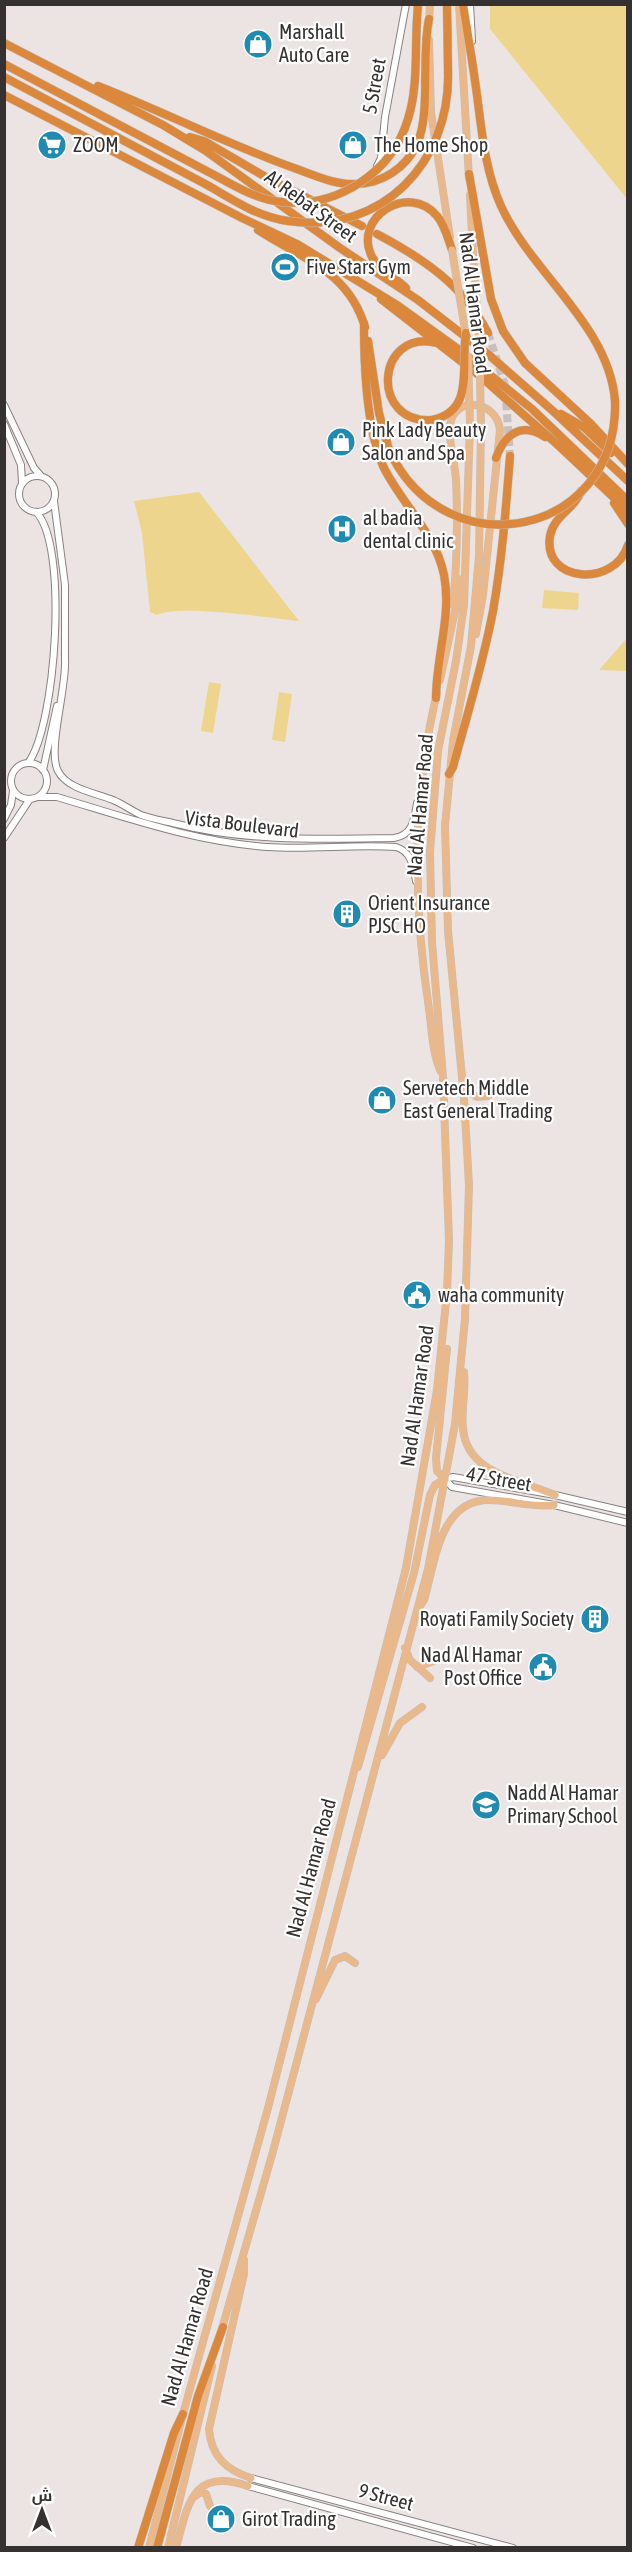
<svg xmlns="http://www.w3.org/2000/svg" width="632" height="2552" viewBox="0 0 632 2552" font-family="'Asap Condensed',Cairo,sans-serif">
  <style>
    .green { fill: #eed58d }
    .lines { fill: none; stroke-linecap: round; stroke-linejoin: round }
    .highway-tunnel { stroke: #c7c0be; stroke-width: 8; stroke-dasharray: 8 4; stroke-linecap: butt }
    .secondary-casing { stroke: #898180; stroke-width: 8 }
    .primary-casing { stroke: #c2c1c1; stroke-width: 8 }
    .highway-casing { stroke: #c2c1c1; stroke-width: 9 }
    .secondary { stroke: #fff; stroke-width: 6 }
    .primary { stroke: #e9b88b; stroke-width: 7 }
    .highway { stroke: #db883d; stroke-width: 8 }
    .primary-bridge-casing { stroke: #c2c1c1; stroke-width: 8; stroke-linecap: butt }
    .highway-bridge-casing { stroke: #c2c1c1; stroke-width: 9; stroke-linecap: butt }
    .primary-bridge { stroke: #e9b88b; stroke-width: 7 }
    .highway-bridge { stroke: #db883d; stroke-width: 8 }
    .labels { text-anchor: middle; stroke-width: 4.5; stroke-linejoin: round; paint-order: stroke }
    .poi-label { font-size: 20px; fill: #343130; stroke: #fff; text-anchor: start }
    .street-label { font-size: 20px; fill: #343130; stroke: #fff }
  </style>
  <rect width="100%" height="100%" fill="#ece4e2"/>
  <path class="green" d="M 490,5 L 627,5 L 627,199 L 490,29 Z
    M 199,492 L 299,621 C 269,618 180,604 157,615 L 150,612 L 142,533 L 134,501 Z
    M 544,590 L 579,593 L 578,610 L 542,608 Z
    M 627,638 L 627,671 L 599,670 Z
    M 209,682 L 221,684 L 213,733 L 201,731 Z
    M 279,692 L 292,694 L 285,742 L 272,740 Z"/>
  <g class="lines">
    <path class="highway-tunnel" d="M 488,333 L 505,385 L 510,456"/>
    <g class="secondary-casing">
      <path id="secondary" d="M 470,4 L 472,41
        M 377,166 L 381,158 L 385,117 L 406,4
        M 4,405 L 34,468 L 41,476
        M 4,424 L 21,465 L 22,483
        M19 494a18 18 0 1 1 36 0a18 18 0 1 1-36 0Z
        M 54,501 L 65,585 L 65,661
        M 65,659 C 67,687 47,751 58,771 C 67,789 96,793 113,800 C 123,804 132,811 141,815 C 152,819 165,821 177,824 C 248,842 321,839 394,838 C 413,835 414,820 417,803
        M 28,763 C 56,727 69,544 36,512
        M11 781a18 18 0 1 1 36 0a18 18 0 1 1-36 0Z
        M 43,770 L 57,706
        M 38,797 L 57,797 C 128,818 192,841 267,847 C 310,850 354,844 396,847 C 412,852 413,866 416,881
        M 4,819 L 11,805 L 13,791
        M 4,838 L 30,799
        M 628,1512 L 555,1495 L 453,1477 L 445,1479 L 452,1487 L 554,1505 L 628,1523
        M 251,2478 L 513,2548
        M 248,2486 L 473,2548"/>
    </g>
    <g class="primary-casing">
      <path id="primary" d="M 459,4 L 469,178
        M 429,23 L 430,4
        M 429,40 L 431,112 L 450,237
        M 470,195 L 473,255
        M 453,605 C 457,563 458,522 456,480 C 455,462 448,442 450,425 C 454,395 497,400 500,430 L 483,595 L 476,634
        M 440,680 L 462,579
        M 437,693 C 412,796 413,904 429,1009 C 432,1029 432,1053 441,1072
        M 464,1081 L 470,1092 L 477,1097 L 488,1096 L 494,1088
        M 464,1372 C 466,1391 461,1410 463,1428 C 466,1474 521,1480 555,1495
        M 419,1608 L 424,1600 C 435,1564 439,1500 489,1500 C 511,1500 532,1508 554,1505
        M 405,1648 L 410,1660 L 430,1678
        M 417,1667 L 434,1661
        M 382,1755 L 400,1723 L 422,1707
        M 358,1767 L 414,1573 L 430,1495 L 435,1485 L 445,1479 L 437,1471 L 436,1458 L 447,1349
        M 316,1999 L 335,1960 L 345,1956 L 355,1963
        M 244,2260 L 244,2274 L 209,2429 C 211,2456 226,2470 251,2478
        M 221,2332 L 272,2155 L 428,1569 L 455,1424 L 465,1319 L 469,1185 L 464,1098 L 448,931 L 445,826 L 453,741 L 471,646 L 479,556 L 481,425
        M 194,2497 L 201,2492 L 206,2494 L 210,2506
        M 149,2548 L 183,2414 L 268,2108 L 406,1568 L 437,1390 L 447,1292 L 449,1241 L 443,1077 L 432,942 L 430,852 L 438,751 L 456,661 L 464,605 L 470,424
        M 168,2548 L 212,2366
        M 176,2548 C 188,2504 192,2467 248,2486"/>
    </g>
    <g class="highway-casing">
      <path id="highway" d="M 447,4 L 448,71
        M 463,4 C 468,35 473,65 477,95 C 482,133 485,170 501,206 C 532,274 609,325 615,401
        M 417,19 L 418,4
        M 4,43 L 163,125 L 206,151 L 340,248 L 418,300 L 489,355 L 553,411 L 628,481
        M 4,64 L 218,177
        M 4,77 L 209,186
        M 98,86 C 164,112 227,144 294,168 C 314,175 335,185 355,184 C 382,184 406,168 417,144 C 431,114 421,56 429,19
        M 4,95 L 242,218 L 297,244 L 397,305 L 458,349 L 532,409 L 628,501
        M 190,137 L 204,141 L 264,176 L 362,226
        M 469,174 L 491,299 L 503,331 L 525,363 L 591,424 L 628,464
        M 258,230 C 302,259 348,270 365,327
        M 377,234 C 424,259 463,285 488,333
        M 406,288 C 396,278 379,270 372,257 C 352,217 409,182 437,216 C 445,225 448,239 452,250
        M 381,299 L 480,376 L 559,446 L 628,511
        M 364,323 C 364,366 366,430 384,468 C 402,504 436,534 444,575 C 452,615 436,657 436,698
        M 368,341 L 379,413 L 389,450
        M 561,414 L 585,428 L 611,453
        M 432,420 C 369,424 376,328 437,343
        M 496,458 C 504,435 521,421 545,437
        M 581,491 C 575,509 554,515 550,536 C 542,583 615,588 628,545
        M 614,503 L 628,524
        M 449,774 L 453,767 C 467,715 483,664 493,611 C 502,560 506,508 510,456
        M 138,2548 L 174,2433 L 183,2414
        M 157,2548 L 198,2396 L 223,2327"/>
    </g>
    <use href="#secondary" class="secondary"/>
    <use href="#primary" class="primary"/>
    <use href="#highway" class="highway"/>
    <g class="primary-bridge-casing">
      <path id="primary-bridge" d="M 452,250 L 466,336
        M 473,255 L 479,335 L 481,425
        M 468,356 L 470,424"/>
    </g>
    <g class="highway-bridge-casing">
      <path id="highway-bridge" d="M 218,177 C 238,188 259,200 282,202 C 337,208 392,173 408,119 C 418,88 415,51 417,19
        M 209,186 C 234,201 259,217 288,221 C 382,235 451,162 448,71
        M 432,420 C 476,411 460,365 466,333
        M 389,450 C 446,572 619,536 615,401"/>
    </g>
    <use href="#primary-bridge" class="primary-bridge"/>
    <use href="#highway-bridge" class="highway-bridge"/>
  </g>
  <defs>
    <g id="shop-disc" transform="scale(1.5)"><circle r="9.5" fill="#208bb2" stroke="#fff"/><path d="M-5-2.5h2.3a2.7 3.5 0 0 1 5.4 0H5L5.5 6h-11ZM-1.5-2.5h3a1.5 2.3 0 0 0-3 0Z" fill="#fff"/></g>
    <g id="supermarket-disc" transform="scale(1.5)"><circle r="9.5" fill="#208bb2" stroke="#fff"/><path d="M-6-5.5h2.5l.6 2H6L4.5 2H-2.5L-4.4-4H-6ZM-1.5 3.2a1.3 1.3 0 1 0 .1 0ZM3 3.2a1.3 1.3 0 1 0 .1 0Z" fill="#fff"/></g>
    <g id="stadium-disc" transform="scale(1.5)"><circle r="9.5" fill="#208bb2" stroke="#fff"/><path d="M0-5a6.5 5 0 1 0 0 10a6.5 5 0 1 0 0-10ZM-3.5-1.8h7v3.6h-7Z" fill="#fff"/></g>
    <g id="hospital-disc" transform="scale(1.5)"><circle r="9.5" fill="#208bb2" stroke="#fff"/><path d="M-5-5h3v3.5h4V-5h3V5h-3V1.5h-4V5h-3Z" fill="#fff"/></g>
    <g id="building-disc" transform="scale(1.5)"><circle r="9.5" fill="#208bb2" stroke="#fff"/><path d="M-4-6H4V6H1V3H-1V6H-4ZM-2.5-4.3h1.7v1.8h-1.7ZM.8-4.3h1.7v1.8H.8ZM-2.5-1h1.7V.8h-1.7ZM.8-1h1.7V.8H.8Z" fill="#fff"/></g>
    <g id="civic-disc" transform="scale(1.5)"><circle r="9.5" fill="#208bb2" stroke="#fff"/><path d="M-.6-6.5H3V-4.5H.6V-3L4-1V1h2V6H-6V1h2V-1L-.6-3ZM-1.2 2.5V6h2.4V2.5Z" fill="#fff"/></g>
    <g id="school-disc" transform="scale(1.5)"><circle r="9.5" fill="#208bb2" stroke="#fff"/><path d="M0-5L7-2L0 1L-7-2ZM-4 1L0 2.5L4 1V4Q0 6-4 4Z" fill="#fff"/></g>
  </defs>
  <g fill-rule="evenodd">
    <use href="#shop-disc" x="258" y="44"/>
    <use href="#supermarket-disc" x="52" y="145"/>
    <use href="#shop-disc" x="353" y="145"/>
    <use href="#stadium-disc" x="285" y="267"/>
    <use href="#shop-disc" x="341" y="442"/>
    <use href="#hospital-disc" x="342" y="529"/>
    <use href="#building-disc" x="347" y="914"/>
    <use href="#shop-disc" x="382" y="1100"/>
    <use href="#civic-disc" x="417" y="1295"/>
    <use href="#building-disc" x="595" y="1619"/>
    <use href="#civic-disc" x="543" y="1667"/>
    <use href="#school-disc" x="486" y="1805"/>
    <use href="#shop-disc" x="221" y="2519"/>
  </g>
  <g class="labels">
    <g class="poi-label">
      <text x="279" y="39">Marshall<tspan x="279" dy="23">Auto Care</tspan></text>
      <text x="73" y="152">ZOOM</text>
      <text x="374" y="152">The Home Shop</text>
      <text x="306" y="274">Five Stars Gym</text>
      <text x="362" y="437">Pink Lady Beauty<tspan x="362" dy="23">Salon and Spa</tspan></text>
      <text x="363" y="525">al badia<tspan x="363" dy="23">dental clinic</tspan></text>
      <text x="368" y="910">Orient Insurance<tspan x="368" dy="23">PJSC HO</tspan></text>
      <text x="403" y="1095">Servetech Middle<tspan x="403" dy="23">East General Trading</tspan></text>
      <text x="438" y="1302">waha community</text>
      <text x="574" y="1626" text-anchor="end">Royati Family Society</text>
      <text x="522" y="1662" text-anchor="end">Nad Al Hamar<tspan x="522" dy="23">Post Office</tspan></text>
      <text x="507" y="1800">Nadd Al Hamar<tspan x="507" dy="23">Primary School</tspan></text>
      <text x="242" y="2526">Girot Trading</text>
    </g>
    <g class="street-label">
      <text transform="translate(374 86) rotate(-80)" y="7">5 Street</text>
      <text transform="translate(311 206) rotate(36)" y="7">Al Rebat Street</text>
      <text transform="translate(475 303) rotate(83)" y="7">Nad Al Hamar Road</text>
      <text transform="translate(420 805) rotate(-85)" y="7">Nad Al Hamar Road</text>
      <text transform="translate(242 824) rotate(7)" y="7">Vista Boulevard</text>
      <text transform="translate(417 1396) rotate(-82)" y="7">Nad Al Hamar Road</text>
      <text transform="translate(499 1479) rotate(10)" y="7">47 Street</text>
      <text transform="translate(311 1868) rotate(-75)" y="7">Nad Al Hamar Road</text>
      <text transform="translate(187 2337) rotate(-74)" y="7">Nad Al Hamar Road</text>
      <text transform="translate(386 2497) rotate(15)" y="7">9 Street</text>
    </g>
  </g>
  <rect width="632" height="2552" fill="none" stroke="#343130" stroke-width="12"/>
  <g transform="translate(42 2510)" stroke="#ffffff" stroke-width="4.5" paint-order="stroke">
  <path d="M0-4.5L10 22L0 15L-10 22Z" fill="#343130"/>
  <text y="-9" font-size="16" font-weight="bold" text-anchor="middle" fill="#343130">ش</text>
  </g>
</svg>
